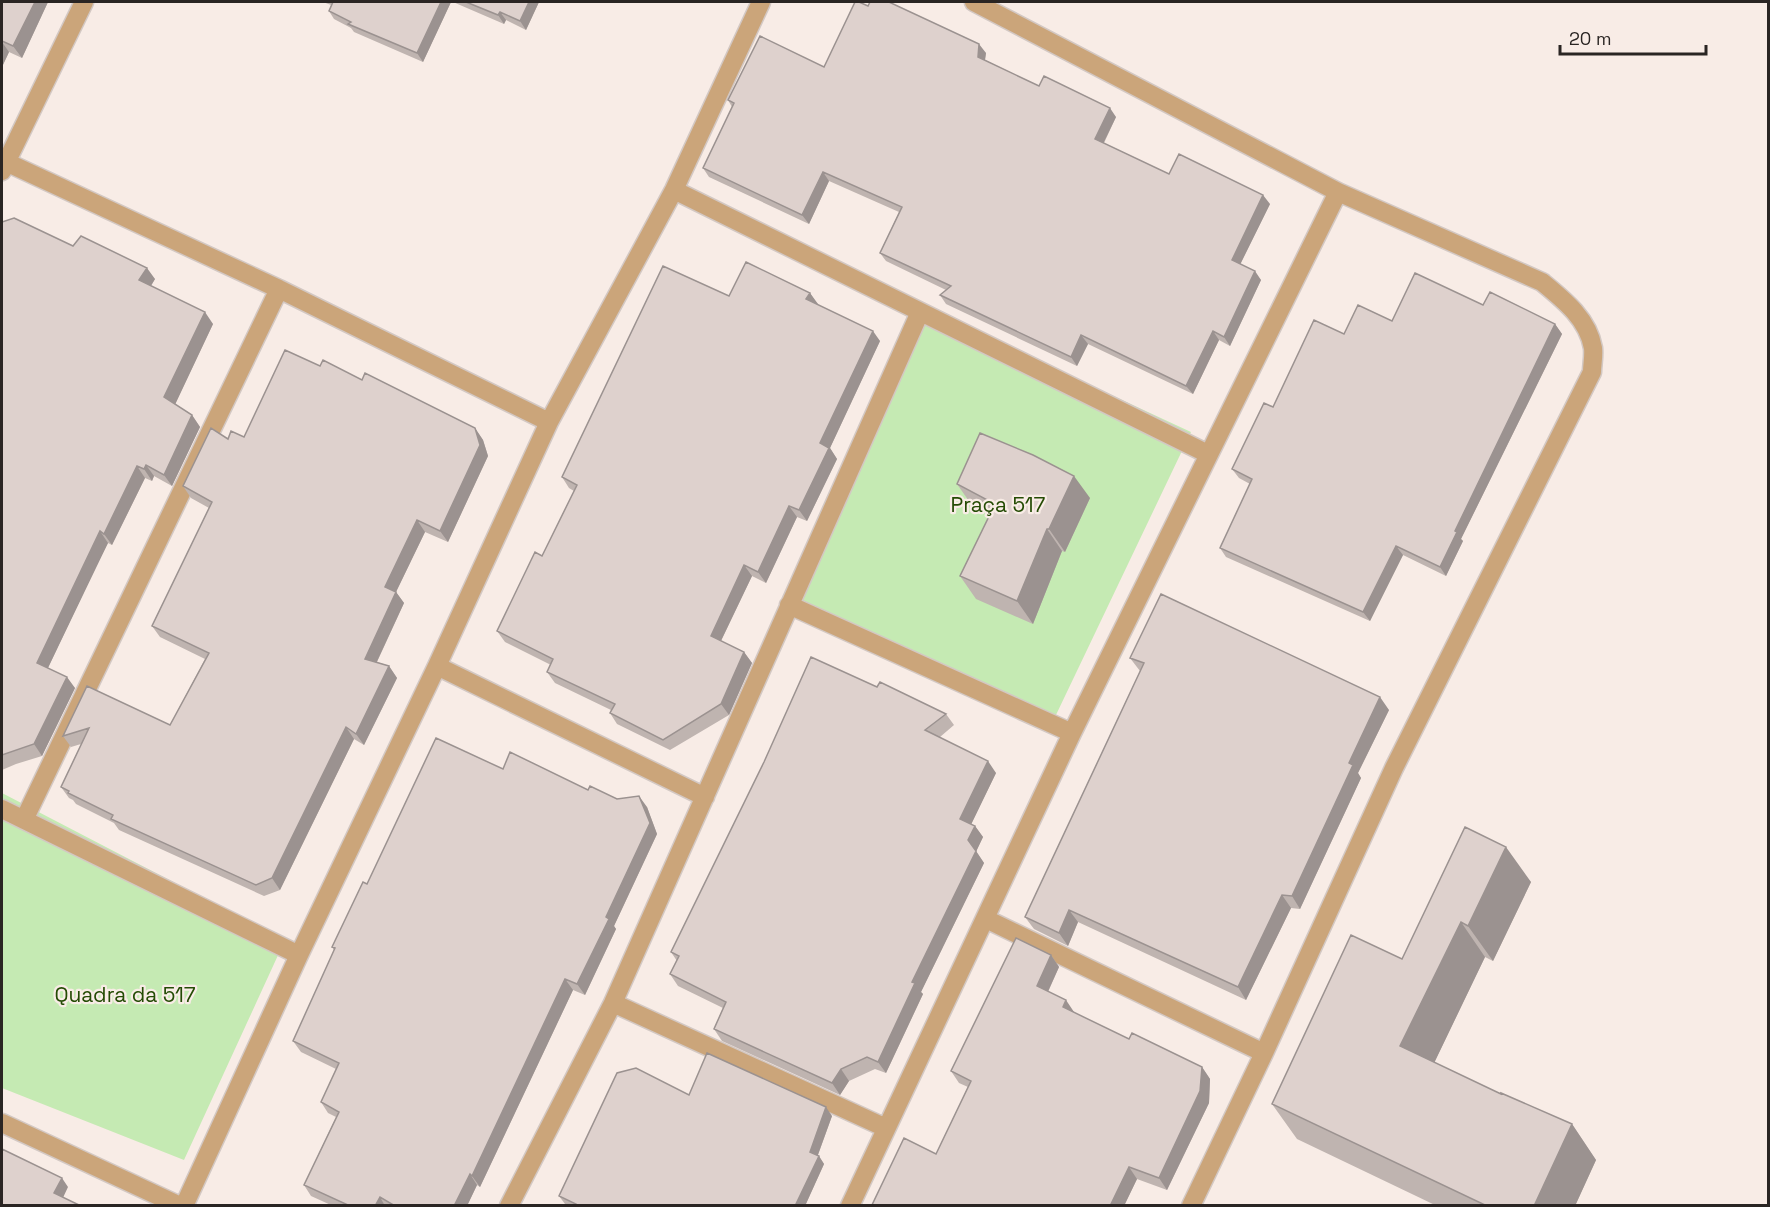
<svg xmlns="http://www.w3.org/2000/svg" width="1770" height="1207" viewBox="0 0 1770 1207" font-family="'Space Grotesk',sans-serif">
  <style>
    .green { fill: #c5eab3 }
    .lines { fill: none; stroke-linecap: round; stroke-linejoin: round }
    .minor-casing { stroke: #d3c8c3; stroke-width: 21 }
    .minor { stroke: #cba57a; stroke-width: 18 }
    .wall { fill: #bfb4b0 }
    .shaded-wall { fill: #9b9290 }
    .building { fill: #ded1cd; stroke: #9b9290; stroke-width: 1.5 }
    .labels { text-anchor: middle; stroke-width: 4.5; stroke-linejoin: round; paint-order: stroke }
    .park-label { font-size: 21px; fill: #244b04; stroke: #f8ece6 }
  </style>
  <rect width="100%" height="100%" fill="#f8ece6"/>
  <path class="green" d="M 928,310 L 1191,432 L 1055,717 L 801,600 Z
    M 2,793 L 285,940 L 184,1160 L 2,1088 Z"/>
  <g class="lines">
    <g class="minor-casing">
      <path id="minor" d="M 974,2 L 1338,192 L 1542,282 C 1564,300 1588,319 1593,348 C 1594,356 1592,365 1592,372 L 1394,768 L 1264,1053 L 1191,1206
        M 6,162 L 279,289 L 549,422
        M 2,171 L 84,2
        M 674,190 L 1208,454
        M 789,605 L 1072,733
        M 437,666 L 705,797
        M 2,809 L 299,955
        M 24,820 L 279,289
        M 986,919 L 1264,1053
        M 613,1003 L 886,1128
        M 2,1123 L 180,1206
        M 184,1206 L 299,955 L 437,666 L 549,422 L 674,190 L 761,2
        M 509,1206 L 613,1003 L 920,312
        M 850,1206 L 1072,733 L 1338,192"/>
    </g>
    <use href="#minor" class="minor"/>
  </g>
  <path class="wall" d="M 2,2 L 48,2 L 22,58 L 9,52 L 2,67 Z
    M 323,2 L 451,2 L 423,62 L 354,32 L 351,28 L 334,19 L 329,11 L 331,5 Z
    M 453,2 L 539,2 L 526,30 L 506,20 L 504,24 Z
    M 868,6 L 986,53 L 985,60 L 1039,86 L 1116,117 L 1104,143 L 1169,174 L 1270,204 L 1240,264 L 1261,280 L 1230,346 L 1219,340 L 1193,394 L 1088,344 L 1077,366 L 946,304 L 940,295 L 946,290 L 886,261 L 880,253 L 899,212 L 829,181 L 809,224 L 709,177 L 703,168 L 732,107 L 728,100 L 824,67 Z
    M 2,222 L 73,246 L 155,279 L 151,286 L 213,324 L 175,404 L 192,415 L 200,427 L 172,486 L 154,476 L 152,481 L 145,478 L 112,545 L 108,543 L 97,564 L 48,668 L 75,688 L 42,756 L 16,764 L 2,770 Z
    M 810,293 L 817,304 L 880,341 L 830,448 L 837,459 L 807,521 L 797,517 L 766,583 L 752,576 L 721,641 L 744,652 L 752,663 L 729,715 L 670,750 L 617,724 L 610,713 L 611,710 L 555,683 L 547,672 L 551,665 L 505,642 L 497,631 L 542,556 L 574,491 L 569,488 L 562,477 L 729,296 Z
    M 1483,305 L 1555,324 L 1562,334 L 1461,539 L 1463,541 L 1446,576 L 1403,555 L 1370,621 L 1226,557 L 1220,548 L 1250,484 L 1239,478 L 1232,469 L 1273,407 L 1392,321 Z
    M 320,366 L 362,380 L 475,428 L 483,440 L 488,456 L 448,542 L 425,532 L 396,592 L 404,603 L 377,662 L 389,666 L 397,678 L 364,745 L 354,739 L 280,890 L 264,896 L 119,830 L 114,823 L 76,804 L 73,800 L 69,798 L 61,787 L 81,744 L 71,747 L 63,736 L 87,686 L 170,725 L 205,659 L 160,637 L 152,626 L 209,508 L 191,498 L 183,486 L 228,439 L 244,437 Z
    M 957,484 L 1090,498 L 1065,552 L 1062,551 L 1033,624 L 976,599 L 960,576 L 990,515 L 973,507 Z
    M 1130,658 L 1389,710 L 1358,773 L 1361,778 L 1300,909 L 1291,908 L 1246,1000 L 1078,922 L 1068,946 L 1034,929 L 1025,917 L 1140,671 Z
    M 877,687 L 946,714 L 954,725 L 940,737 L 996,773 L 971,824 L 975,826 L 983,837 L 976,851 L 984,863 L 921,992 L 923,994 L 886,1073 L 875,1069 L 849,1081 L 840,1095 L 722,1041 L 714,1029 L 723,1008 L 678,986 L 670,974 L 677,961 L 671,952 Z
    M 503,769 L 588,790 L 647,807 L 657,834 L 614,926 L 616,929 L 585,995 L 573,990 L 480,1187 L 477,1185 L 467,1206 L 333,1206 L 311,1196 L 304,1185 L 336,1117 L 328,1113 L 321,1102 L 336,1069 L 301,1052 L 293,1041 L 334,950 L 332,947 L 367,884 Z
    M 1465,827 L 1531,882 L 1493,961 L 1485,957 L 1434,1063 L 1501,1094 L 1572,1124 L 1596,1160 L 1575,1206 L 1437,1206 L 1297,1139 L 1272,1104 L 1402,959 Z
    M 1051,955 L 1059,967 L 1048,992 L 1074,1013 L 1129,1039 L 1202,1067 L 1210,1079 L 1209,1103 L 1167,1190 L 1137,1179 L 1124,1206 L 873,1206 L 872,1205 L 936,1154 L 968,1087 L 959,1083 L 951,1071 Z
    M 689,1095 L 832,1116 L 818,1155 L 824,1164 L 805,1206 L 568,1206 L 565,1204 L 559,1196 Z"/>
  <path class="shaded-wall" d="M 35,2 L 48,2 L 22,58 L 13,46 Z
    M 441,2 L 451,2 L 423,62 L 417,53 Z
    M 529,2 L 539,2 L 526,30 L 520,21 Z
    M 500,12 L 506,20 L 504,24 L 498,15 Z
    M 2,42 L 9,52 L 2,67 Z
    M 979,44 L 986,53 L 984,66 L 978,57 Z
    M 1110,108 L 1116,117 L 1101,148 L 1095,139 Z
    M 823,172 L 829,181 L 809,224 L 802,215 Z
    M 1263,195 L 1270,204 L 1238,269 L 1232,260 Z
    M 147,268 L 155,279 L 147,292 L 139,280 Z
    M 1255,271 L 1261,280 L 1230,346 L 1224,337 Z
    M 810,293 L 818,304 L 814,310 L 806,299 Z
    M 205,312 L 213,324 L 173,409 L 164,397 Z
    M 1555,324 L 1562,334 L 1461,539 L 1463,541 L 1446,576 L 1440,567 L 1455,531 Z
    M 873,331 L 880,341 L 830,448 L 837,459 L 807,521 L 799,510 L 820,443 Z
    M 1213,331 L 1219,340 L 1193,394 L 1186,386 Z
    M 1081,335 L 1088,344 L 1077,366 L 1071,357 Z
    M 192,415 L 200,427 L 172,486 L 164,475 Z
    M 475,428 L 483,440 L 488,456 L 448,542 L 440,531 Z
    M 146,465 L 154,476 L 152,481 L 144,469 Z
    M 137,466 L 145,478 L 112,545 L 104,534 Z
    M 1074,476 L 1090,498 L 1065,552 L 1049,529 Z
    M 789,506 L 797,517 L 766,583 L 758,572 Z
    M 417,520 L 425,532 L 396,592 L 404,603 L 373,670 L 365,659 L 385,587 Z
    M 1047,529 L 1062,551 L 1033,624 L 1017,601 Z
    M 100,531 L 108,543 L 45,674 L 37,663 Z
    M 1396,546 L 1403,555 L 1370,621 L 1363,612 Z
    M 744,565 L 752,576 L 718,647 L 711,636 Z
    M 744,652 L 752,663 L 729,715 L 721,704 Z
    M 389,666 L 397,678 L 364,745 L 356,734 Z
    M 67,677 L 75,688 L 42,756 L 34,744 Z
    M 1380,697 L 1389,710 L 1358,773 L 1361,778 L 1300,909 L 1292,896 L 1349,763 Z
    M 346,727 L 354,739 L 280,890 L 272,878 Z
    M 988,761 L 996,773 L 968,831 L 960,819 Z
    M 639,796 L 647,807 L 657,834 L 614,926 L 616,929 L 585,995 L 577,984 L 606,917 Z
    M 975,826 L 983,837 L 976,852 L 968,840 Z
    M 1506,847 L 1531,882 L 1493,961 L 1468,926 Z
    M 976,851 L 984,863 L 921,992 L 923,994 L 886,1073 L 878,1062 L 912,982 Z
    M 1282,895 L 1291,908 L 1246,1000 L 1238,987 Z
    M 1069,910 L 1078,922 L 1068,946 L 1059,933 Z
    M 1461,922 L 1485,957 L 1425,1082 L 1400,1046 Z
    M 1051,955 L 1059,967 L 1045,998 L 1037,986 Z
    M 565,979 L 573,990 L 480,1187 L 472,1176 Z
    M 1066,1000 L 1074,1012 L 1071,1019 L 1063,1007 Z
    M 1202,1067 L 1210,1079 L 1209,1103 L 1167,1190 L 1159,1178 Z
    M 841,1069 L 849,1081 L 840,1095 L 832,1083 Z
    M 826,1107 L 832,1116 L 816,1160 L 810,1152 Z
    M 1572,1124 L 1596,1160 L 1575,1206 L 1534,1206 Z
    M 819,1156 L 824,1164 L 805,1206 L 795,1206 Z
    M 1129,1167 L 1137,1179 L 1124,1206 L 1110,1206 Z
    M 470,1174 L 477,1185 L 467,1206 L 454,1206 Z
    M 62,1178 L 68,1187 L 61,1202 L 54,1193 Z
    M 380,1197 L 385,1206 L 375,1206 Z"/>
  <path class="building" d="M 2,2 L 35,2 L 13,46 L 2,41 Z
    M 333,2 L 441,2 L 417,53 L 348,24 L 351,22 L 329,11 Z
    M 466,2 L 529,2 L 520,21 L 500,12 L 498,15 Z
    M 855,2 L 859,2 L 868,6 L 870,2 L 889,2 L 979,44 L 978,57 L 1039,86 L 1044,76 L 1110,108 L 1095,139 L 1169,174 L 1179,154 L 1263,195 L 1232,260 L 1255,271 L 1224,337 L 1213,331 L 1186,386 L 1081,335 L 1071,357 L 940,295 L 951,286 L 880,253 L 902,207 L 823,172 L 802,215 L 703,168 L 734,103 L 728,100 L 760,36 L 824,67 Z
    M 14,218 L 73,246 L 81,236 L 147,268 L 139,280 L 205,312 L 164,397 L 192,415 L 164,475 L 146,465 L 144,469 L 137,466 L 104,534 L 100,531 L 37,663 L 67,677 L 34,744 L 2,755 L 2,222 Z
    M 746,262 L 810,293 L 806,299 L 873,331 L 820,443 L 829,448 L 799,510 L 789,506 L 758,572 L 744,565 L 711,636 L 744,652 L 721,704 L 663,740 L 610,713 L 615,704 L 547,672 L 553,659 L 497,631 L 535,552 L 542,556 L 577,485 L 562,477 L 663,266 L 729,296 Z
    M 1415,273 L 1483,305 L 1490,292 L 1555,324 L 1455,531 L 1457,532 L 1440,567 L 1396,546 L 1363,612 L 1220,548 L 1252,479 L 1232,469 L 1264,403 L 1273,407 L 1314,320 L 1344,334 L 1358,305 L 1392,321 Z
    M 285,350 L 320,366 L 323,360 L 362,380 L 365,373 L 475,428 L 480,445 L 440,531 L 417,520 L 385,587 L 396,592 L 365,659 L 389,666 L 356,734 L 346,727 L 272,878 L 256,885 L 111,819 L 113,815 L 68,793 L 69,791 L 61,787 L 89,728 L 63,736 L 87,686 L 170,725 L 209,653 L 152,626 L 212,502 L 183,486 L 211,428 L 228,439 L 231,431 L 244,437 Z
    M 980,433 L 1033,455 L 1074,476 L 1049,529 L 1047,529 L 1017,601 L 960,576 L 995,504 L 957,484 Z
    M 1161,594 L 1380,697 L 1349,763 L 1353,765 L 1292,896 L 1282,895 L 1238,987 L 1069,910 L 1059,933 L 1025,917 L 1144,663 L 1130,658 Z
    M 811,657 L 877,687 L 880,682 L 946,714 L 925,730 L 988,761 L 960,819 L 975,826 L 968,840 L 976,851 L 912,982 L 915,983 L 878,1062 L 867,1057 L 841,1069 L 832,1083 L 714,1029 L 726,1002 L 670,974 L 679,956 L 671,952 L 764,762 Z
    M 436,738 L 503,769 L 510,752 L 588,790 L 590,786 L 617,799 L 639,796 L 650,823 L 606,917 L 609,919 L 577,984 L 565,979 L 472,1176 L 470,1174 L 454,1206 L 395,1206 L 380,1197 L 375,1206 L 350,1206 L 304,1185 L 339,1112 L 321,1102 L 339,1063 L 293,1041 L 335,948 L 332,947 L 363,882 L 367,884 Z
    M 1465,827 L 1506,847 L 1468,926 L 1461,922 L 1400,1046 L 1501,1094 L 1501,1093 L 1572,1124 L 1534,1206 L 1487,1206 L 1272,1104 L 1351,935 L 1402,959 Z
    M 1016,938 L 1051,955 L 1037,986 L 1066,1000 L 1063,1007 L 1129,1039 L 1132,1033 L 1202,1067 L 1200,1091 L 1159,1178 L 1129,1167 L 1110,1206 L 874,1206 L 872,1205 L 904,1138 L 936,1154 L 971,1081 L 951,1071 Z
    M 707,1053 L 826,1107 L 810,1152 L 819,1156 L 795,1206 L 575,1206 L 576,1204 L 559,1196 L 617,1073 L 636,1068 L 689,1095 Z
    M 2,1149 L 62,1178 L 54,1193 L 81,1206 L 2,1206 Z"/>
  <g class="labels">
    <g class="park-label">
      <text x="998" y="512">Praça 517</text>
      <text x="125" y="1002">Quadra da 517</text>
    </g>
  </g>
  <rect width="1770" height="1207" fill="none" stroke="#2a2523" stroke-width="6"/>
  <path d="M1560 45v9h146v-9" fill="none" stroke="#2a2523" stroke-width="3"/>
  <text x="1569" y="45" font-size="18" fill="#2a2523" stroke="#f8ece6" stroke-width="4.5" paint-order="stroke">20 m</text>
</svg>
